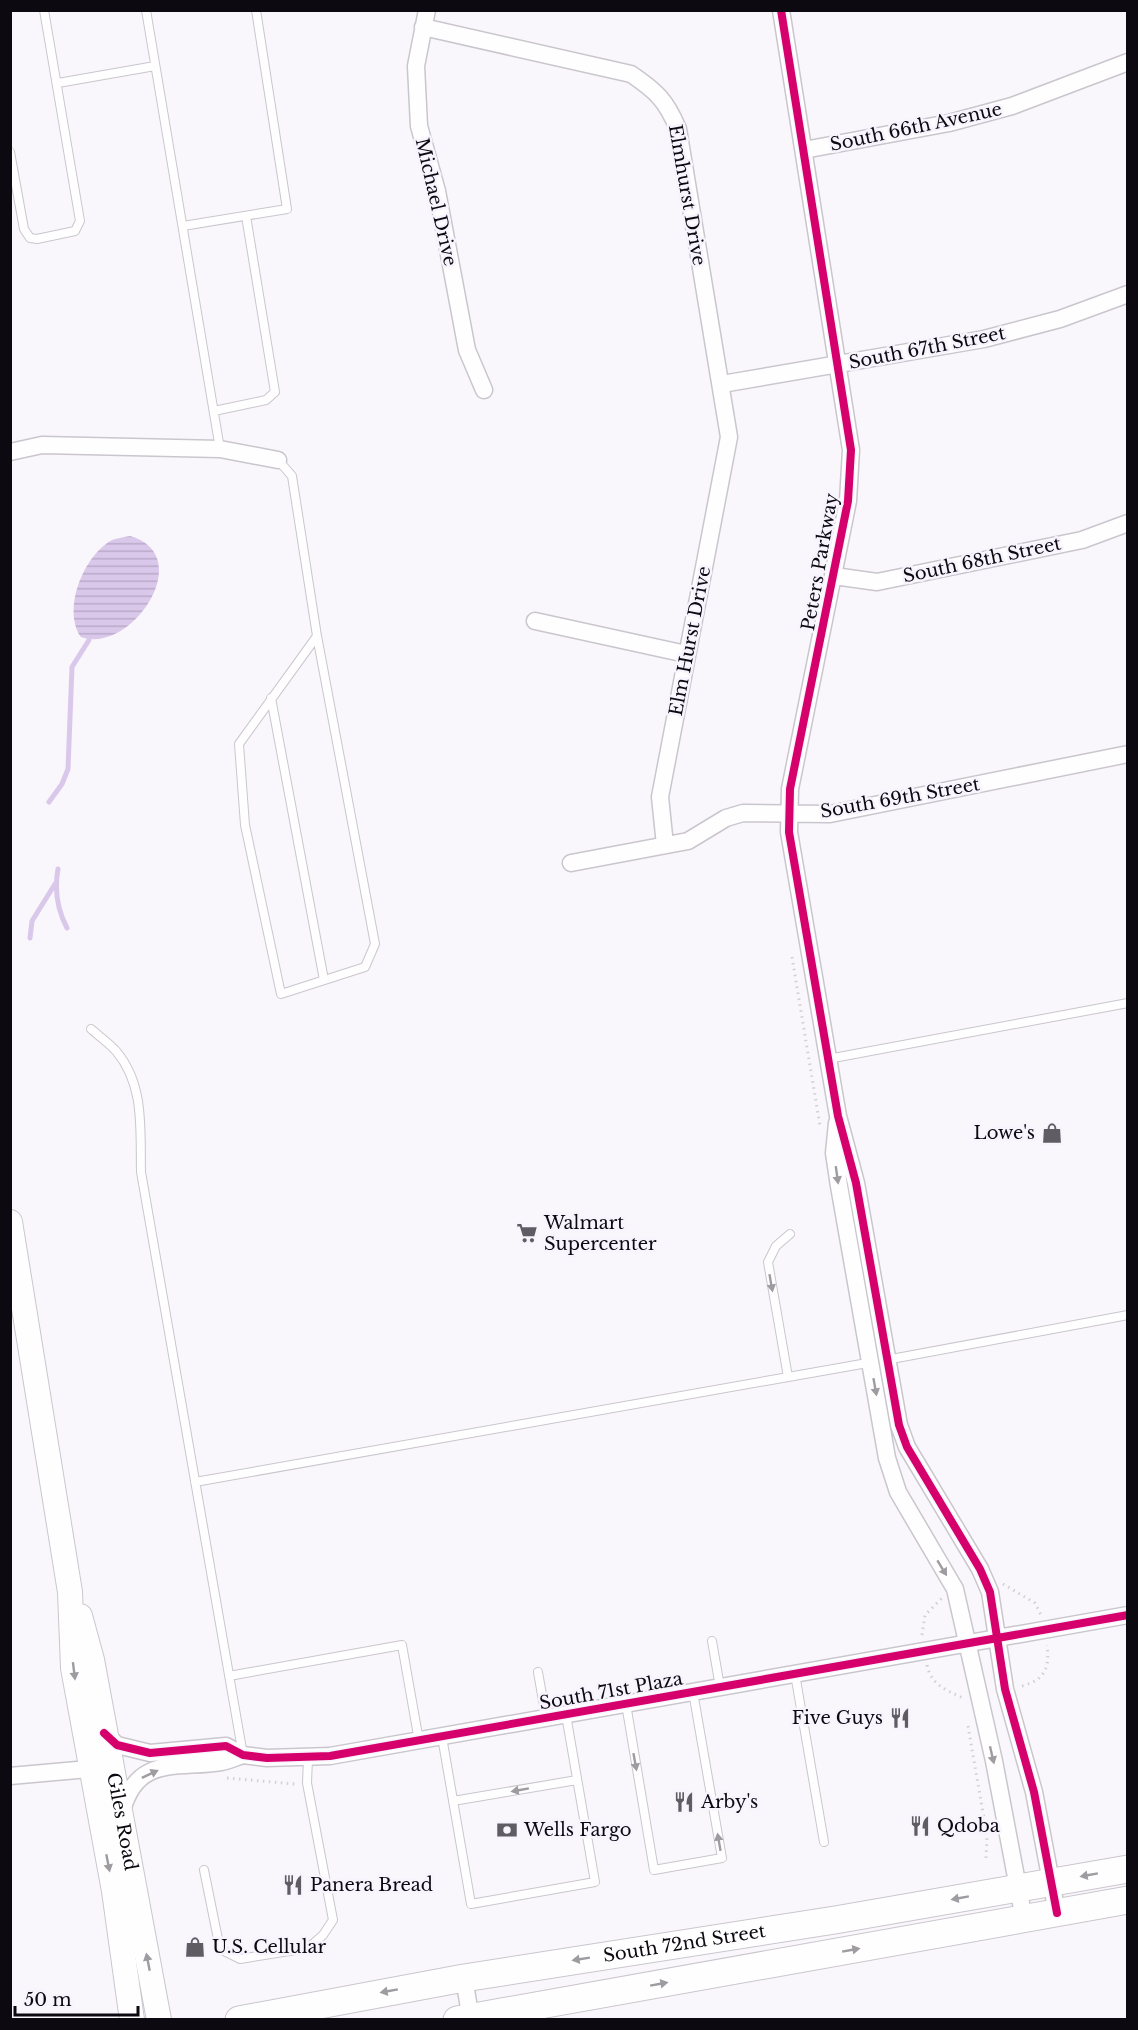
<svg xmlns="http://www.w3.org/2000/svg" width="1138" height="2030" viewBox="0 0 1138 2030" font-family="'Libre Baskerville',serif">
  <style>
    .water { fill: url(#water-rules) }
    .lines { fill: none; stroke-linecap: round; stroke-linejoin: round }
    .stream { stroke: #dac8eb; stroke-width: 5 }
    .lane-casing { stroke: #cac6cd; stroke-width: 10 }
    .street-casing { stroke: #cac6cd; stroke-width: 19 }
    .secondary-casing { stroke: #cac6cd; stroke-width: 26 }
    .primary-casing { stroke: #cac6cd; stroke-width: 29 }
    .path { stroke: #d1d1d2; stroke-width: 3; stroke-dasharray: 1.5 4.5; stroke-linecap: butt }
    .lane { stroke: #fefeff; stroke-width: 8 }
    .street { stroke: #fefeff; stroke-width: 16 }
    .secondary { stroke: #fefeff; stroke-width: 24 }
    .primary { stroke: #fefeff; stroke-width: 27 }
    .cycleway-casing { stroke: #f8f4fe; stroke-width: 11 }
    .cycleway { stroke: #d6006c; stroke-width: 8 }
    .oneway { fill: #9e9ca0 }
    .labels { text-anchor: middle; stroke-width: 5; stroke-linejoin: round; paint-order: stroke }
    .street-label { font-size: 18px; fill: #0d0911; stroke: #f8f4fe }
    .poi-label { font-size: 18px; fill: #0d0911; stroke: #f8f4fe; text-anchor: start }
  </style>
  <defs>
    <pattern id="water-rules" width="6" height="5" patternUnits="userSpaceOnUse" patternTransform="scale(1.5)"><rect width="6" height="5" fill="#dac8eb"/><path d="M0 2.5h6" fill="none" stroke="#baaac8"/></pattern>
  </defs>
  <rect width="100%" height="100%" fill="#f9f6fc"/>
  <path class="water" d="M 130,536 C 198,555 132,655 81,637 C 62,610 83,556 112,540 C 117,538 125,537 130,536 Z"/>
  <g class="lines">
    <path class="stream" d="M 49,802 L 62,784 L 68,769 L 72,667 L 89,640
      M 58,869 C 54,891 57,909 67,928
      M 30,938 L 32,921 L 55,884"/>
    <g class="lane-casing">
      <path id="lane" d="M 146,10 L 220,449
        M 58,83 L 155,66
        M 10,152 L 24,229 L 30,238 L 37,239 L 75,231 L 80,221 L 44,10
        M 183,226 L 287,209 L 256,10
        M 214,411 L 266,400 L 275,392 L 246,216
        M 278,460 L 292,476 L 317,636 L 239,744 L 245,825 L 281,994 L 365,967 L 375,944 L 317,636
        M 271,698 L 324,980
        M 91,1029 C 99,1036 109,1043 116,1051 C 145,1085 140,1130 141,1172 L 243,1755
        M 828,1059 L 1128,1003
        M 886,1360 L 1128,1315
        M 788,1377 L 768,1262 L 776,1246 L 790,1234
        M 195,1482 L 873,1362
        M 712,1641 L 720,1687
        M 538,1672 L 546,1718
        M 795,1674 L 824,1842
        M 229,1676 L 402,1645 L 419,1741
        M 626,1704 L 654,1870 L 722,1858 L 693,1692
        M 442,1737 L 471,1904 L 595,1882 L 566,1715
        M 453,1801 L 577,1780
        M 204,1870 L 220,1949 L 240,1959 L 308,1948 L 323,1935 L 333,1920 L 307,1783 L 308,1758"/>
    </g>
    <g class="street-casing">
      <path id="street" d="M 427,10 L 416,66 L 419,126 L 437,191 L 467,350 L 484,390
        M 781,10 L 851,450 L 848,501 L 790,789 L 789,832 L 838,1116 L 856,1183 L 899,1425 L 907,1447 L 980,1569 L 990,1592 L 1005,1689 L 1034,1792 L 1057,1913
        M 423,27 L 631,74 C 656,91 666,100 678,129 L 729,437 L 660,797 L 665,845
        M 804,150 L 949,123 L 1012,106 L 1128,62
        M 722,384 L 984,339 L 1060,319 L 1128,294
        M 10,452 L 42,445 L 220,449 L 278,460
        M 834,576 L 877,582 L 1082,540 L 1128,523
        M 535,621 L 686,654
        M 571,863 L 688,841 L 726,818 L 743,813 L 830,814 L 1128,754
        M 837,1123 L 834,1153 L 839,1186 L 887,1458 L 898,1492 L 955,1589 L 994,1761 L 1024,1919
        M 104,1733 L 117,1745 L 150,1753 L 226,1746 L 243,1755 L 267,1758 L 330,1756 L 1128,1615
        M 10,1776 L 100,1768
        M 122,1811 C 137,1755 177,1769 221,1762 C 228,1761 236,1757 243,1755
        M 464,1978 L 471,2020"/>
    </g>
    <g class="secondary-casing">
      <g id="secondary">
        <path d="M 10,1222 L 70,1592 L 73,1668 L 114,1891 L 132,2020"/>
        <path id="s1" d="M 80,1616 L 92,1660 L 159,2020"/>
      </g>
    </g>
    <g class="primary-casing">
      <g id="primary">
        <path id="s2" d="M 239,2020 L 464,1978 L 835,1920 L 1128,1869"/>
        <path d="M 457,2020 L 1128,1900"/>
      </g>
    </g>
    <path class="path" d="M 792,957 L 820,1126
      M 1003,1584 L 1035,1603 L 1041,1615
      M 922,1635 L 925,1615 L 942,1598
      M 927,1665 C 931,1685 946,1690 963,1698
      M 1022,1686 C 1045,1680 1050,1667 1047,1645
      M 968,1726 L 987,1836 L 986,1858
      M 227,1778 L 295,1784"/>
    <use href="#lane" class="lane"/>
    <use href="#street" class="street"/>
    <use href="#secondary" class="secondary"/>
    <use href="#primary" class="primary"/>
    <g class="cycleway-casing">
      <path id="cycleway" d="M 781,10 L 851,450 L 848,501 L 790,789 L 789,832 L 838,1116 L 856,1183 L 899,1425 L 907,1447 L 980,1569 L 990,1592 L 1005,1689 L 1034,1792 L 1057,1913
        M 104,1733 L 117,1745 L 150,1753 L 226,1746 L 243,1755 L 267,1758 L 330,1756 L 1128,1615"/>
    </g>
    <use href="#cycleway" class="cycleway"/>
  </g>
  <defs><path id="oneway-solid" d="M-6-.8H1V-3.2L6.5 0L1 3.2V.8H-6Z" transform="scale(1.5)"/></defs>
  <g class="oneway">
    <use href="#oneway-solid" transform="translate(837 1175) rotate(82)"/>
    <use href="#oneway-solid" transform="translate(771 1283) rotate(80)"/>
    <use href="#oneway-solid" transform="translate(875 1387) rotate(80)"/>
    <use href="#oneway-solid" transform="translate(942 1568) rotate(59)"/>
    <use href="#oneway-solid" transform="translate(74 1671) rotate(83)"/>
    <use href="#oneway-solid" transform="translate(992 1755) rotate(77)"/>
    <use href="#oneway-solid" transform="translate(635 1762) rotate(80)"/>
    <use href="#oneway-solid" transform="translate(150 1774) rotate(-25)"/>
    <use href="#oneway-solid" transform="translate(520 1790) rotate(170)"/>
    <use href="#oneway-solid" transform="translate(719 1842) rotate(-100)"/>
    <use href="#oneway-solid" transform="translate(108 1863) rotate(79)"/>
    <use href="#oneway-solid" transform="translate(1089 1875) rotate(170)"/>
    <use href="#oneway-solid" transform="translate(960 1898) rotate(170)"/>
    <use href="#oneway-solid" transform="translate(851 1950) rotate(-10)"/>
    <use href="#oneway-solid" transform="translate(581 1959) rotate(171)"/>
    <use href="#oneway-solid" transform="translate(148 1962) rotate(-101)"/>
    <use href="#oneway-solid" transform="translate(659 1984) rotate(-10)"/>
    <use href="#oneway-solid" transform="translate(389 1991) rotate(170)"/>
  </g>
  <defs>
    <g id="shop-bare" transform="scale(1.62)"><path d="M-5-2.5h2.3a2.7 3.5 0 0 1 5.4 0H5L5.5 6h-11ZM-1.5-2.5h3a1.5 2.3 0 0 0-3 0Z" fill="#605c63" stroke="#f8f4fe" stroke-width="2.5" paint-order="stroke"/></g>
    <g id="supermarket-bare" transform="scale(1.62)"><path d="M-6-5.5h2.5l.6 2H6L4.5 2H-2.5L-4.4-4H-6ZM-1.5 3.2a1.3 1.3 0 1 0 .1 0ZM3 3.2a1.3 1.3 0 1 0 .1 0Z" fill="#605c63" stroke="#f8f4fe" stroke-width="2.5" paint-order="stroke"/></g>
    <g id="restaurant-bare" transform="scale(1.62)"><path d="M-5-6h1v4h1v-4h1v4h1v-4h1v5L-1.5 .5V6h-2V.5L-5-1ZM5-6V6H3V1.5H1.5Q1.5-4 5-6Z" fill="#605c63" stroke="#f8f4fe" stroke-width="2.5" paint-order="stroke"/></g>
    <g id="bank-bare" transform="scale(1.62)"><path d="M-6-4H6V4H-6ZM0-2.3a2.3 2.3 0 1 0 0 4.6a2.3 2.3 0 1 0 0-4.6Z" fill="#605c63" stroke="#f8f4fe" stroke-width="2.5" paint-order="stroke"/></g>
  </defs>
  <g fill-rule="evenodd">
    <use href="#shop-bare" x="1052" y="1133"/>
    <use href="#supermarket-bare" x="527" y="1233"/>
    <use href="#restaurant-bare" x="900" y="1718"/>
    <use href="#restaurant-bare" x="684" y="1802"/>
    <use href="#restaurant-bare" x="920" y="1826"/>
    <use href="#bank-bare" x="507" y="1830"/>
    <use href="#restaurant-bare" x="293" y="1885"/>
    <use href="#shop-bare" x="195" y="1947"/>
  </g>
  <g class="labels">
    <g class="street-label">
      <text transform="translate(916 127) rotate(-12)" y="6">South 66th Avenue</text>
      <text transform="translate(687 195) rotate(80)" y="6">Elmhurst Drive</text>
      <text transform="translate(436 202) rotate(77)" y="6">Michael Drive</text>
      <text transform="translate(927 348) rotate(-11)" y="6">South 67th Street</text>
      <text transform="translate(982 560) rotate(-12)" y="6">South 68th Street</text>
      <text transform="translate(820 562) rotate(-80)" y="6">Peters Parkway</text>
      <text transform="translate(690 641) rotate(-79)" y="6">Elm Hurst Drive</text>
      <text transform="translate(900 798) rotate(-10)" y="6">South 69th Street</text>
      <text transform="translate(611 1691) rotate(-10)" y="6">South 71st Plaza</text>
      <text dy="6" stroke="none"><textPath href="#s1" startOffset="210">Giles Road</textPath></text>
      <text dy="6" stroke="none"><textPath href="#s2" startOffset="452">South 72nd Street</textPath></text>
    </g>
    <g class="poi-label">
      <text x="1035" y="1139" text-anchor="end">Lowe's</text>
      <text x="544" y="1229">Walmart<tspan x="544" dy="21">Supercenter</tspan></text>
      <text x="883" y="1724" text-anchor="end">Five Guys</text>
      <text x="701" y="1808">Arby's</text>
      <text x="937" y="1832">Qdoba</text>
      <text x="524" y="1836">Wells Fargo</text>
      <text x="310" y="1891">Panera Bread</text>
      <text x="212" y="1953">U.S. Cellular</text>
    </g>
  </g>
  <rect width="1138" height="2030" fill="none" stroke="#0d0911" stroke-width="24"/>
  <path d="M15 2006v9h123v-9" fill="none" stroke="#0d0911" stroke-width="3"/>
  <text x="24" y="2006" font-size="18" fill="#0d0911" stroke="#f8f4fe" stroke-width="4.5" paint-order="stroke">50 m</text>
</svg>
